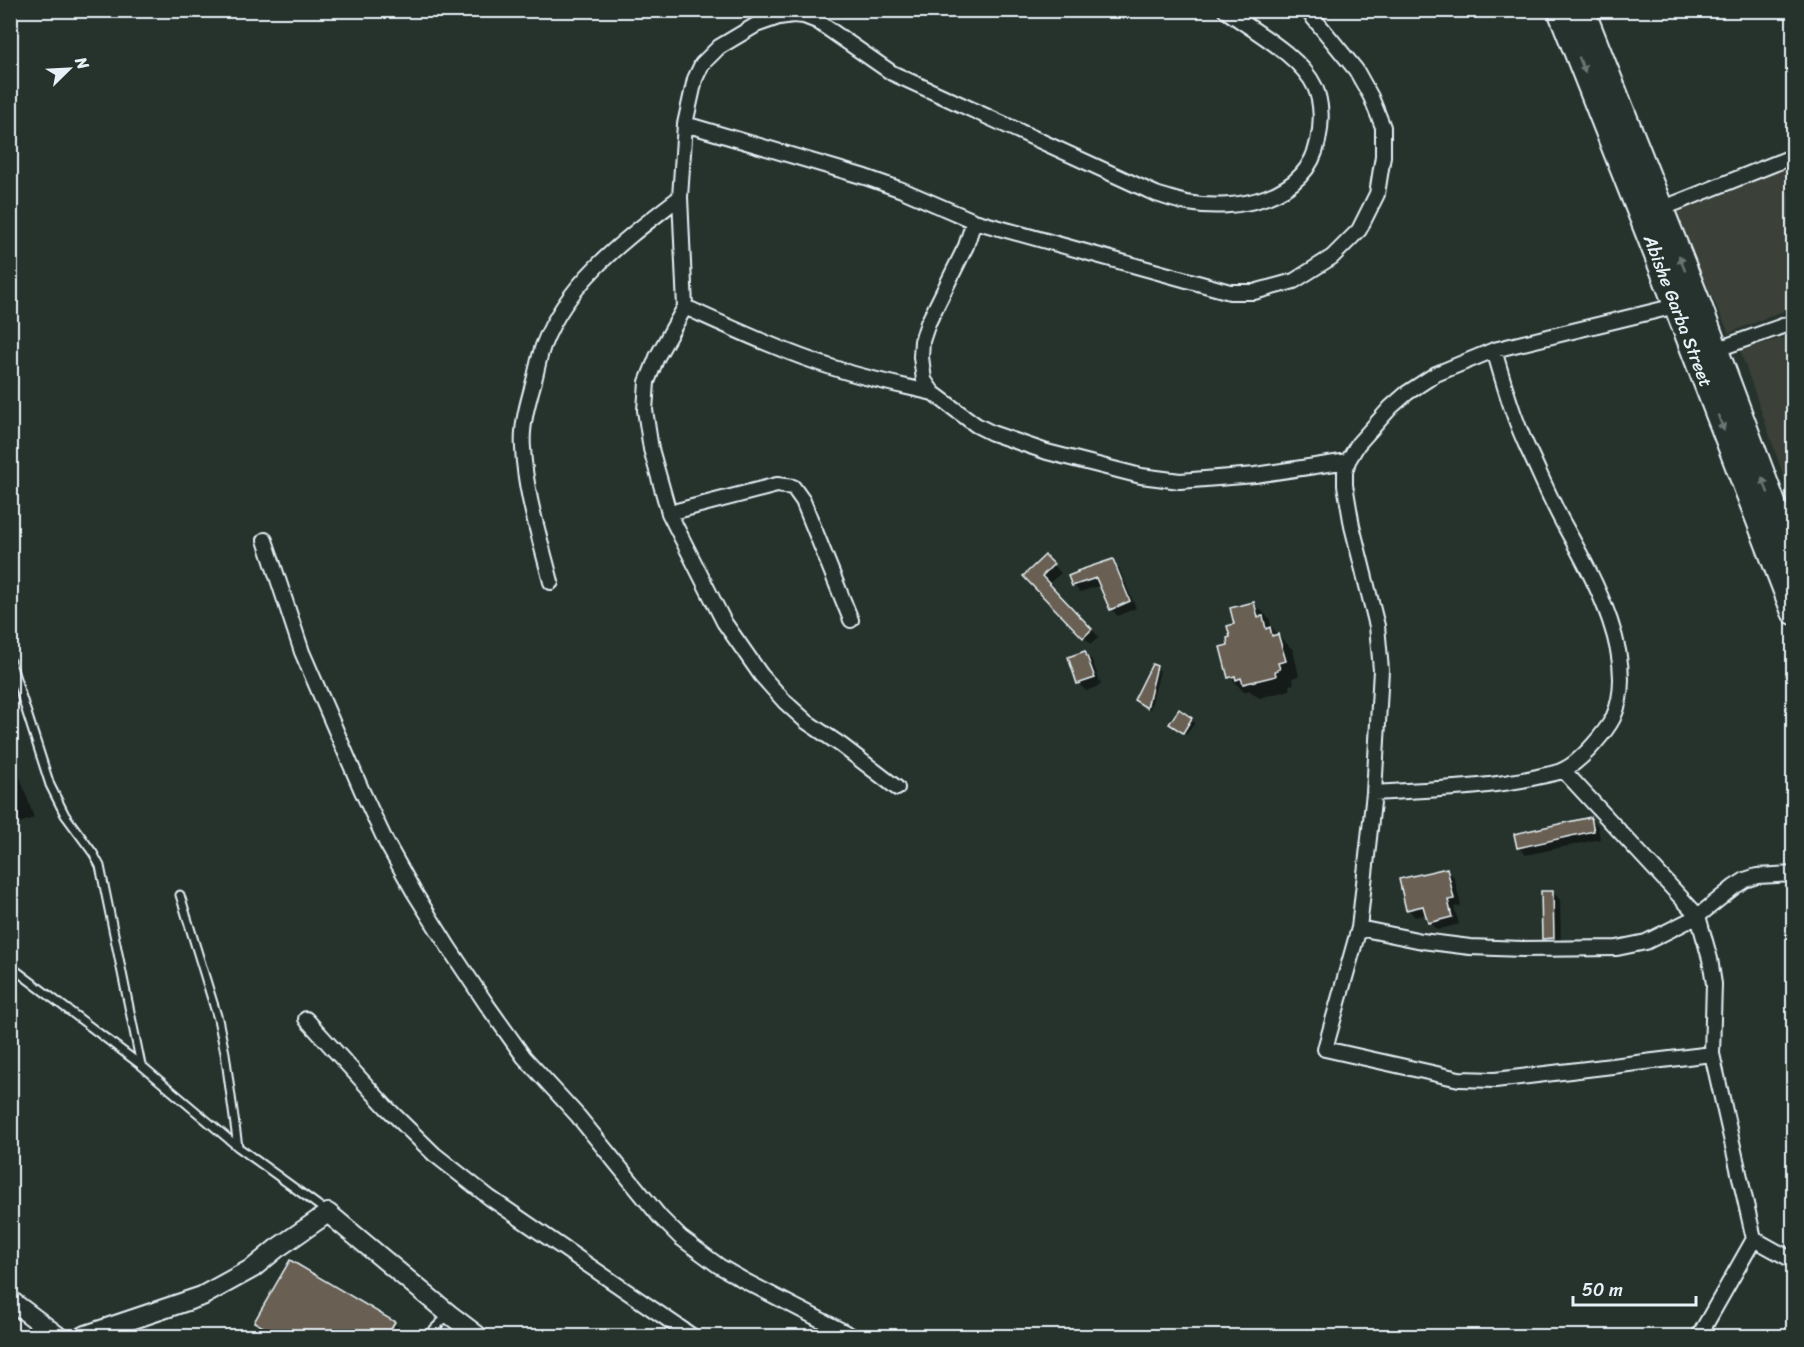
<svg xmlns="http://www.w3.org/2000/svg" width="1804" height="1347" viewBox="0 0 1804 1347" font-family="Sriracha,sans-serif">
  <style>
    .built { fill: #3a4038 }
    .shadow { fill: #0007 }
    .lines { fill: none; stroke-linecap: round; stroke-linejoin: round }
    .stream { stroke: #89a1a6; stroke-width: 5 }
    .building { fill: #696052; stroke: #e8f1f8; stroke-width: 1.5 }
    .lane-casing { stroke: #e8f1f8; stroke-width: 11 }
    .street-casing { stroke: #e8f1f8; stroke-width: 18 }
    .secondary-casing { stroke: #e8f1f8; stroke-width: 22 }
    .highway-casing { stroke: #e8f1f8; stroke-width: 28 }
    .lane { stroke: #26332d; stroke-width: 7 }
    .street { stroke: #26332d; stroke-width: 14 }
    .secondary { stroke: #26332d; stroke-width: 18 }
    .highway { stroke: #26332d; stroke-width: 24 }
    .oneway { fill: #6a7674 }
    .labels { text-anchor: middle; stroke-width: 6; stroke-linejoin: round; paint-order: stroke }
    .street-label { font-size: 18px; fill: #e8f1f8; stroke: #26332d }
  </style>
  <rect width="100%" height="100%" fill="#26332d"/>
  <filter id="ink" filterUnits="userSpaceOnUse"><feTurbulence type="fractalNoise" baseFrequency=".0167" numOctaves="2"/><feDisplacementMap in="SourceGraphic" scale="12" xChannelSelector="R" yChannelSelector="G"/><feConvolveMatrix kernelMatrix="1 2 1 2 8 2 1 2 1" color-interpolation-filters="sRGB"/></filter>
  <g filter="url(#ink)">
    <path class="built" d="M 1793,164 L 1793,307 L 1729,333 L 1703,279 L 1675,210 Z
      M 1793,335 L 1794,335 L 1793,503 L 1740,350 Z"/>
    <path class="shadow" d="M 1794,174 L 1794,208 L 1784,177 Z
      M 1045,557 L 1061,573 L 1048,584 L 1099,637 L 1091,644 L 1026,576 Z
      M 1112,561 L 1119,568 L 1136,608 L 1118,616 L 1111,609 L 1101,585 L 1080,592 L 1073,585 Z
      M 1254,604 L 1269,618 L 1271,626 L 1278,635 L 1293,650 L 1299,676 L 1292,678 L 1294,684 L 1289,685 L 1290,690 L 1259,698 L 1249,690 L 1244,692 L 1230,677 L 1230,646 L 1236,625 Z
      M 1084,653 L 1092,660 L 1101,685 L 1086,691 L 1078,683 Z
      M 1156,667 L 1160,671 L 1150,710 L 1136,700 Z
      M 1180,711 L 1195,723 L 1186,735 L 1174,727 Z
      M 10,748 L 34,818 L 10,826 Z
      M 1590,819 L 1598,826 L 1600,839 L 1526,855 L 1518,847 Z
      M 1447,870 L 1454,877 L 1461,906 L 1454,907 L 1459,924 L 1437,930 L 1429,922 L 1427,914 L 1415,917 L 1408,909 Z
      M 1553,892 L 1560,900 L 1561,945 L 1551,946 L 1543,938 Z
      M 256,1322 L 394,1323 L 407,1336 L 271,1336 Z"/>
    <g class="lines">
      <path class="stream" d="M 483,14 L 486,10"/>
    </g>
    <path class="building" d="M 1045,555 L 1054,564 L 1042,576 L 1092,629 L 1083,638 L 1023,576 Z
      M 1113,559 L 1130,601 L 1110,610 L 1096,578 L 1072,586 L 1068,576 L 1078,572 L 1077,571 Z
      M 1254,602 L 1258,617 L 1263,616 L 1266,629 L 1270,627 L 1272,636 L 1278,634 L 1286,661 L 1278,663 L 1280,669 L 1275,671 L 1276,676 L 1243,684 L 1241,678 L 1236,680 L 1235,676 L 1228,678 L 1220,647 L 1228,645 L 1227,638 L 1230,637 L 1227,626 L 1234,624 L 1230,608 Z
      M 1085,651 L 1095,678 L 1077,684 L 1068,657 Z
      M 1152,664 L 1157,666 L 1147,708 L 1134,700 Z
      M 1179,709 L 1192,718 L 1183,733 L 1169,724 Z
      M 1591,817 L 1594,831 L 1517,848 L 1514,834 Z
      M 1447,868 L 1454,899 L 1448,900 L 1452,917 L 1428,923 L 1423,906 L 1406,910 L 1399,879 Z
      M 1541,891 L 1553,891 L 1554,938 L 1542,939 Z
      M 290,1260 L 395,1322 L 387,1336 L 279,1336 L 254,1322 Z"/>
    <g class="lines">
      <g class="lane-casing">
        <path id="lane" d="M 10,660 L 50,785 L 65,815 L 93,853 L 100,866 L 141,1065
          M 180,895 L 218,1019 L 225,1053 L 238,1147
          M 10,966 L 141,1065 L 238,1147 L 326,1211
          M 427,1336 L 449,1314"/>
      </g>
      <g class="street-casing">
        <path id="street" d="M 685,124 L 865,177 L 902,190 L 974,221 L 1230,292 L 1254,292 L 1294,281 L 1332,257 L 1359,230 L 1377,194 L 1383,156 L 1383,127 L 1371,97 L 1356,70 L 1307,10
          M 1661,209 L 1794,156
          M 974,221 L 966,246 L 928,323 L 922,341 L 921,357 L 924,380 L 933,393 L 976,425 L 992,433 L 1047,452 L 1141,476 L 1180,481 L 1255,475 L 1348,461
          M 1680,305 L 1494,350 L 1436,374 L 1407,393 L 1391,407 L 1358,444 L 1348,461 L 1345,472 L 1345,485 L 1352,526 L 1377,626 L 1381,670 L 1374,793 L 1359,928 L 1325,1049 L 1459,1079 L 1495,1080 L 1712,1054
          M 685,307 C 734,329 783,352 834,368 C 867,379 900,385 933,393
          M 1715,350 L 1794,322
          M 669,513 L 777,485 L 793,487 L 803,501 L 851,620
          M 265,540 L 302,652 L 362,791 L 386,842 L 414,892 L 449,948 L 487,1005 L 524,1057 L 578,1116 L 660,1217 L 681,1238 L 719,1266 L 747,1282 L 852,1336
          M 551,582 C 540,538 525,493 523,448 C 521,426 528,402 534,381 C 537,369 539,357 543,346 C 568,280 627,238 680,197
          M 1563,770 L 1698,916 L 1710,959 L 1714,984 L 1712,1054 L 1754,1239 L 1699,1336
          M 897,788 L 841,745 L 807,722 L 785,702 L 761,675 L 724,622 L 669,513 L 651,449 L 645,410 L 647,382 L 657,357 L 685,307 L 680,197 L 685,124 L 695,79 L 702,64 L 719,47 L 756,25 L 779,17 L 793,15 L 804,16 L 817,21 L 892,73 L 1156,194 C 1166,197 1177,201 1187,203 C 1236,212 1307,199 1318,141 C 1322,124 1322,103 1315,87 C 1301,56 1252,30 1225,10
          M 1374,793 C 1428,789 1484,789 1537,777 C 1545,775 1555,774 1563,770 C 1575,765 1586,753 1594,744 C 1601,736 1608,728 1613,718 C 1641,658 1589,570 1561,519 C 1549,496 1539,472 1528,449 C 1513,417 1504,384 1494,350
          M 1359,928 L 1422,941 L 1470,947 L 1522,949 L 1617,948 L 1646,942 L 1698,916 L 1734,887 L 1745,880 L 1757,876 L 1794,874
          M 306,1019 L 386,1107 L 434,1154 L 490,1198 L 692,1336
          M 1754,1239 L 1794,1261"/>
      </g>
      <g class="secondary-casing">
        <path id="secondary" d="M 10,1300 L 58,1336
          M 83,1336 L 202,1296 L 253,1268 L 276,1249 L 328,1213 L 449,1314 L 478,1336"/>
      </g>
      <g class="highway-casing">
        <path id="highway" d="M 1560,10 L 1665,276 L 1794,612
          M 1582,10 L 1697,300 L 1794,559"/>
      </g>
      <use href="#lane" class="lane"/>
      <use href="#street" class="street"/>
      <use href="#secondary" class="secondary"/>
      <use href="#highway" class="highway"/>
    </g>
    <defs><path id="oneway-solid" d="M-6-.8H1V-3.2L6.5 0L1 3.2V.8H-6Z" transform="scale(1.5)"/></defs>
    <g class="oneway">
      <use href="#oneway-solid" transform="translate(1582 65) rotate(69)"/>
      <use href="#oneway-solid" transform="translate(1682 263) rotate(-111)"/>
      <use href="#oneway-solid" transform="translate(1721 423) rotate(69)"/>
      <use href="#oneway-solid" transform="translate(1765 485) rotate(-111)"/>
    </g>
  </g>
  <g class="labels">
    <g class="street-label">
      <text transform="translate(1678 311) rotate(69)" y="6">Abishe Garba Street</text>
    </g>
  </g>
  <rect width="1804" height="1347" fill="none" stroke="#26332d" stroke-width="36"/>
  <rect x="18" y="18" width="1768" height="1311" fill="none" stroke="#e8f1f8" stroke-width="2" filter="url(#ink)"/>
  <g transform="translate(69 69) rotate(66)" stroke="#26332d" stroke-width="4.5" paint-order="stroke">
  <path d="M0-4.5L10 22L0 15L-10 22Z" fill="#e8f1f8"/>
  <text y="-9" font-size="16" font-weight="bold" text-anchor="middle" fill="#e8f1f8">N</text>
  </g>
  <path d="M1573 1296v9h123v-9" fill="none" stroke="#e8f1f8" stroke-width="3"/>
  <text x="1582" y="1296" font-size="18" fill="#e8f1f8" stroke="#26332d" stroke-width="4.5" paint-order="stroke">50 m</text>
</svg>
